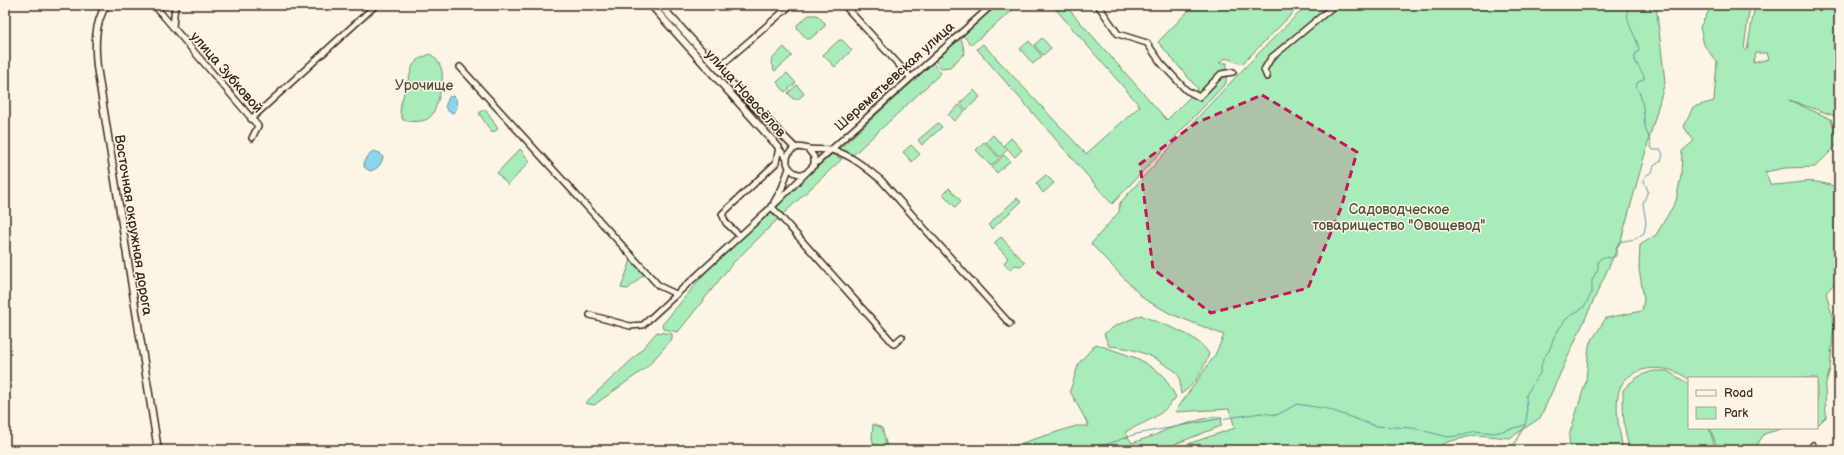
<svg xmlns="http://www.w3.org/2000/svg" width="1844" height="455" viewBox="0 0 1844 455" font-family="'Balsamiq Sans',sans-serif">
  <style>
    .green { fill: #a8edb9; stroke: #728c6c; fill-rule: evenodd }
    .water { fill: #8bd6eb; stroke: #6b9199 }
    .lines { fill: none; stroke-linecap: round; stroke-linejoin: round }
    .stream { stroke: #6b9199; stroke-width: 1 }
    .minor-casing { stroke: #3b2a1e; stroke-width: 8 }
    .major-casing { stroke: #3b2a1e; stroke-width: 9 }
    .minor { stroke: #fcf5e5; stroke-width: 5 }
    .major { stroke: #fcf5e5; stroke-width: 6 }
    .marked { fill: #c2185b; fill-opacity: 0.2; stroke: #c2185b; stroke-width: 3; stroke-dasharray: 8 5; stroke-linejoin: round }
    .labels { text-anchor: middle; stroke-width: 3; stroke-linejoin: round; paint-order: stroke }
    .street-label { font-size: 14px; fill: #3b2a1e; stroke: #fcf5e5 }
    .park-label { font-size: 14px; fill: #51513d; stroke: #fcf5e5 }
  </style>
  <rect width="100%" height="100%" fill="#fcf5e5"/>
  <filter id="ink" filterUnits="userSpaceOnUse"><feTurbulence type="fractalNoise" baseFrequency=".025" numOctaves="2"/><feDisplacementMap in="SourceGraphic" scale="8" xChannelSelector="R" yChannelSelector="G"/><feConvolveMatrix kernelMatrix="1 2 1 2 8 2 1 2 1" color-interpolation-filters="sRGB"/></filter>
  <g filter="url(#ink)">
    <path class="green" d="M 997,5 L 1019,5 L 971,45 L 963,35 Z
      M 1052,5 L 1065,5 L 1167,120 L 1198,89 L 1158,42 L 1194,5 L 1293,5 L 1297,9 L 1242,64 L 1226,58 L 1219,63 L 1227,63 L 1226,83 L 1112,204 L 977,49 L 983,44 L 1086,154 L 1140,106 Z
      M 1307,5 L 1656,5 L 1665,82 L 1621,240 L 1540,418 L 1510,438 L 1476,435 L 1447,442 L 1434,450 L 1170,450 L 1235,428 L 1229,409 L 1175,412 L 1215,355 L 1224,335 L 1171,314 L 1144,299 L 1091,244 L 1119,212 L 1120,203 C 1181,135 1242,68 1307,5 Z
      M 1712,5 L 1750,5 L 1744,48 L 1747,50 L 1755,5 L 1839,5 L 1839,116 L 1835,116 L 1789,100 L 1831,119 L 1838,140 L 1834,148 L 1815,167 L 1785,168 L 1765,172 L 1771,185 C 1782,185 1791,183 1802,182 C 1814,180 1828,184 1839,188 L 1839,278 L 1826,293 L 1834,323 L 1830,369 L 1825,388 L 1826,417 L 1817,426 L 1817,378 L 1689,378 L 1689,380 C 1670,362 1623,363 1618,395 C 1615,413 1620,432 1623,450 L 1570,450 L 1569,436 L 1586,381 L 1589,345 L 1606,318 L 1642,311 L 1644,299 L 1639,269 L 1640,245 L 1656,235 L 1676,201 L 1681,176 L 1682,151 L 1694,141 L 1684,127 L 1693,107 L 1714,101 L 1717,62 L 1704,45 L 1700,27 ZM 1767,53 L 1769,59 L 1753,63 L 1756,53 Z
      M 809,15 L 817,15 L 825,23 L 825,26 L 810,39 L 807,39 L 797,28 L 797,25 Z
      M 961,38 L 965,53 L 950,67 L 941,68 L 935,61 Z
      M 1042,38 L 1051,48 L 1043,55 L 1034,45 Z
      M 839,40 L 842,40 L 852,50 L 835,67 L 823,55 Z
      M 1029,41 L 1042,56 L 1033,64 L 1020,49 Z
      M 784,47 L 792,56 L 775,71 L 773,69 L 774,67 L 771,63 L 772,59 Z
      M 430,54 C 436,58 441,64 442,72 C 444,80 437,111 430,117 C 424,123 410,122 403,120 L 400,112 L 401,103 L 413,65 L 419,59 Z
      M 933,63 L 941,73 L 852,156 L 839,149 Z
      M 787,73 L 796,83 L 785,92 L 777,82 Z
      M 797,85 L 804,94 L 798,99 L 793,99 L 788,93 Z
      M 974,90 L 980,97 L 966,110 L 960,103 Z
      M 959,105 L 965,111 L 954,121 L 948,115 Z
      M 485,109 L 498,129 L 492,133 L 479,113 Z
      M 938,123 L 942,127 L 922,145 L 918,140 Z
      M 993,135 L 1007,150 L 1000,157 L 986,142 Z
      M 1011,138 L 1022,150 L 1015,157 L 1004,145 Z
      M 984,142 L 999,158 L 991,166 L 976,150 Z
      M 911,145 L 920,154 L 912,162 L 903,152 Z
      M 520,149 L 530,161 L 508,185 L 497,173 Z
      M 832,154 L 842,159 L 782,215 L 774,206 Z
      M 1004,155 L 1010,161 L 997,173 L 992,167 Z
      M 1046,175 L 1054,183 L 1043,193 L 1036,183 Z
      M 949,188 L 961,201 L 955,207 L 943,194 Z
      M 1017,198 L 1021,202 L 992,229 L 988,225 Z
      M 771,208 L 779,218 L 732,264 L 678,332 L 664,329 L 662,325 L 714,262 Z
      M 1001,237 L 1025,263 L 1021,266 L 1015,265 L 1010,270 L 1004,263 L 1008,258 L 994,243 Z
      M 631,260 L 644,274 L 628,289 L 621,288 Z
      M 1141,315 C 1163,326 1196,332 1209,354 C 1203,369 1195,385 1181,394 C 1179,387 1182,379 1177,373 C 1175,370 1170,368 1167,366 C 1149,353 1131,348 1109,346 L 1104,334 L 1115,326 Z
      M 657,332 L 672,334 L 672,339 L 646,368 L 594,405 L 585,403 L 636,356 Z
      M 1096,344 L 1139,359 L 1163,375 L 1176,397 C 1159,419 1148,420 1125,432 L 1132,443 L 1153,436 L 1168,429 L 1214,416 L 1222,418 L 1221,426 L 1160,450 L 1000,450 L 1076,426 L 1089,426 L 1070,391 L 1079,363 Z
      M 1654,371 L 1667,371 L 1689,384 L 1689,428 L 1709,428 L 1716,450 L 1630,450 C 1623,430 1623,410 1623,390 C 1632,380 1641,374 1654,371 Z
      M 873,424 L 882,428 L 887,447 L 893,450 L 875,450 L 872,438 Z
      M 1710,428 L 1784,428 L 1764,434 L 1754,450 L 1718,450 Z"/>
    <path class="water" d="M 453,96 L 456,99 L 457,109 L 453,113 L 448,111 L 445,107 L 449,97 Z
      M 373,151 L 380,153 L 383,157 C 381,166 377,169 370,171 L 364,167 L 364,161 Z"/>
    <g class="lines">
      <path class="stream" d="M 1091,450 L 1136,434 L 1213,420 L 1261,413 L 1277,415 L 1297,404 L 1328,409 L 1375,426 L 1413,428 L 1448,437 L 1464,435 L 1475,431 L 1495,433 L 1525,425
        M 1511,450 L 1525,425 L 1527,416 L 1526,395 L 1540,373 L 1543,358 L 1549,351 L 1554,337 L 1565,320 L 1584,307 L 1592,292 L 1592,280 L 1598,269 L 1598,261 L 1603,257 L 1611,258 L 1616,256 L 1616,249 L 1619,242 L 1635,239 L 1644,233 L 1646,223 L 1643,203 L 1648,191 L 1644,181 L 1645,176 L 1652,172 L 1654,166 L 1661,161 L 1663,155 L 1661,150 L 1653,150 L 1651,147 C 1650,137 1647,135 1645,126 C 1643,113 1644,98 1636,87 L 1637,83 L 1644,79 L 1644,76 L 1635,61 L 1635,54 L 1639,51 C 1638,36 1622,21 1629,5"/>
      <g class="minor-casing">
        <path id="minor" d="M 154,5 L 258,126 L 252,138
          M 844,5 L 911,78
          M 1098,5 L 1118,34 L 1147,43 L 1161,63 L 1186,90 L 1199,97 L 1221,74 L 1233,72
          M 173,27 L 175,5
          M 726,61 L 791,5
          M 460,67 L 659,286 L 676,294
          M 1267,77 L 1264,70 L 1271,58 L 1335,5
          M 251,119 L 376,5
          M 773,141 L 787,159
          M 808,149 L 814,157 L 814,165
          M 804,174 C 791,176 780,161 792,150 C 797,145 803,148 809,149 C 816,150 824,149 831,150 C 849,153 867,169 881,180 L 1010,324
          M 774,202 L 782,188 L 789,168
          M 771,206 L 894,344 L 902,337
          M 739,235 L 726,223 L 722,214 L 776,163 L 779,147
          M 590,315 L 630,326 L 643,325 L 778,201 L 814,165 L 992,5
          M 1809,450 L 1813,445"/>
      </g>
      <g class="major-casing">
        <path id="major" d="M 106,5 C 94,25 95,45 97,67 L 158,450
          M 651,5 L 773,141
          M 660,5 L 735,87 L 795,148"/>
      </g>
      <use href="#minor" class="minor"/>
      <use href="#major" class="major"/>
    </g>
  </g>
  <path class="marked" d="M 1262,95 L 1357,152 L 1341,208 L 1308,288 L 1211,313 L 1153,269 L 1140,164 L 1196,123 Z"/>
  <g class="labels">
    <g class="street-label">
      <text transform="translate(227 72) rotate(49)" y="5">улица Зубковой</text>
      <text transform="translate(894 76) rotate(-42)" y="5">Шереметьевская улица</text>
      <text transform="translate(746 93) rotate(48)" y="5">улица Новосёлов</text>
      <text transform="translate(134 225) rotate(81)" y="5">Восточная окружная дорога</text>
    </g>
    <g class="park-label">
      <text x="424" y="90">Урочище</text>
      <text x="1399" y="214">Садоводческое<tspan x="1399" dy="16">товарищество "Овощевод"</tspan></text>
    </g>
  </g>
  <rect width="1844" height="455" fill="none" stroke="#fcf5e5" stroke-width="20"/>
  <rect x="10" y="10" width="1824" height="435" fill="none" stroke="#3b2a1e" stroke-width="1.5" filter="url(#ink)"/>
  <rect x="1688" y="377" width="130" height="52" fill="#fcf5e5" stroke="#afa495"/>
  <rect x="1696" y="390" width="20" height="6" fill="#fcf5e5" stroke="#afa495"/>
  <text x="1724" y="397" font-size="12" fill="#3b2a1e">Road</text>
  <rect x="1696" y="407" width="20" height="12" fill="#a8edb9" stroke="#afa495"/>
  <text x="1724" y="417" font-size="12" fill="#3b2a1e">Park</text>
</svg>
